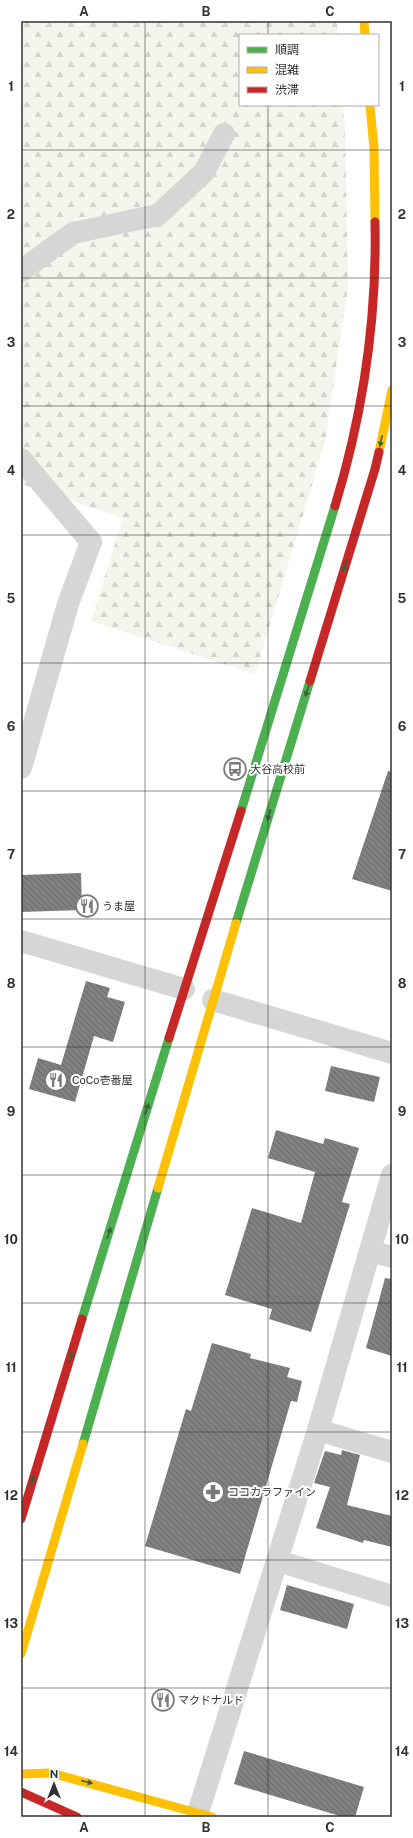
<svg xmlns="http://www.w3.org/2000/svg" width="413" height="1838" viewBox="0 0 413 1838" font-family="'Public Sans','Noto Sans JP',sans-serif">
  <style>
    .forest { fill: url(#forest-firs) }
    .building { fill: url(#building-back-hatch) }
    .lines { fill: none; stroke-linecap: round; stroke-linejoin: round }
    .street { stroke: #d6d6d6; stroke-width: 22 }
    .fast { stroke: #4caf50; stroke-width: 9 }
    .slow { stroke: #ffc107; stroke-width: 9 }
    .jam { stroke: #c62828; stroke-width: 9 }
    .oneway { fill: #3b5e3c }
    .grid { fill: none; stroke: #323232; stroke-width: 1; stroke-opacity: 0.55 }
    .labels { text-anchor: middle; stroke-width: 4; stroke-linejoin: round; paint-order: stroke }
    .poi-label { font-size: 11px; fill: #323232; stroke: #fff; text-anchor: start }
    .neatline { fill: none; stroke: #323232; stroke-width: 1.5 }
    .grid-label { font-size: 13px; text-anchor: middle; font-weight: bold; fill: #323232 }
  </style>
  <defs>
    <pattern id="forest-firs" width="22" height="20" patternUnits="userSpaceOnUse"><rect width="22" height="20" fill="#f4f6ed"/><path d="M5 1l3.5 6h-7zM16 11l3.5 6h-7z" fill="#d2d3cc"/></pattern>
    <pattern id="building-back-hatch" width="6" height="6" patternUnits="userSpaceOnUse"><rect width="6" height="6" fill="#808080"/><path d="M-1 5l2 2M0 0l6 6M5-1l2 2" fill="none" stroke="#696969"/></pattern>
  </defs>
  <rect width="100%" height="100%" fill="#fff"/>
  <path class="forest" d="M 21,21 L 72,21 L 79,26 L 95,21 L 337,21 L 338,35 L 240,35 L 240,105 L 343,105 L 345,127 L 348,287 L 325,442 L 255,674 L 91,621 L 123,518 L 21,484 Z"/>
  <path class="building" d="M 388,771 L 392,772 L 392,891 L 352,879 Z
    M 81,873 L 82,910 L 21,912 L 21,875 Z
    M 86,981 L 110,988 L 107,997 L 125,1002 L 113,1042 L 94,1036 L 75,1102 L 29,1089 L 38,1058 L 61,1065 Z
    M 331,1066 L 380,1077 L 374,1102 L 325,1091 Z
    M 276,1130 L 323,1144 L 325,1138 L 359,1148 L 342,1202 L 350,1204 L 311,1332 L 269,1319 L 272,1309 L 225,1295 L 252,1208 L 301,1223 L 315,1172 L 268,1158 Z
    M 385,1278 L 392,1279 L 392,1356 L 366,1348 Z
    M 212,1343 L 251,1354 L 250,1358 L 290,1368 L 287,1377 L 302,1381 L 297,1402 L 291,1401 L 240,1574 L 145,1546 L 186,1409 L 191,1411 Z
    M 342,1450 L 360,1455 L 347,1505 L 392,1516 L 392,1547 L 364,1540 L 363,1543 L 316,1528 L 330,1487 L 314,1483 L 325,1451 L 341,1455 Z
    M 287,1585 L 354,1604 L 347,1629 L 280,1610 Z
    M 244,1751 L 364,1787 L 355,1817 L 343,1817 L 234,1784 Z"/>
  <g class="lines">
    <path class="street" d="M 21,271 L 73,233 L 158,215 L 204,172 L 224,134
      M 21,459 L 91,542 L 68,604 L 21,768
      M 21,941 L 184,989
      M 213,1000 L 392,1053
      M 370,1251 L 392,1257
      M 318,1430 L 392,1452
      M 278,1561 L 392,1596
      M 198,1813 L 318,1430 L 392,1175"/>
    <path class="fast" d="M 241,811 L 335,506
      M 236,923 L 310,681
      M 82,1319 L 169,1038
      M 83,1444 L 158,1188"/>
    <path class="slow" d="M 364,21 L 365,35
      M 370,105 L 374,149 L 375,222
      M 379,452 L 392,390
      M 158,1188 L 236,923
      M 21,1654 L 83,1444
      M 21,1774 L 51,1773 L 212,1817"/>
    <path class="jam" d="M 335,506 C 363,414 377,318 375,222
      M 310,681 L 375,469 L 379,452
      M 169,1038 L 241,811
      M 21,1519 L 82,1319
      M 21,1792 L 77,1817"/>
  </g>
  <defs><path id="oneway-solid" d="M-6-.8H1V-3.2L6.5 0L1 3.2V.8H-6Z"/></defs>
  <g class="oneway">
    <use href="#oneway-solid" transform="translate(381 441) rotate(102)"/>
    <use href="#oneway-solid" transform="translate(345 566) rotate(107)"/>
    <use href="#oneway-solid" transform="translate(307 691) rotate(107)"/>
    <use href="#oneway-solid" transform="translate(269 815) rotate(107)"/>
    <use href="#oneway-solid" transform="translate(147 1109) rotate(-73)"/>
    <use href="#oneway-solid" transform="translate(109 1233) rotate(-73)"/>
    <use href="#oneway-solid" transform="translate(71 1357) rotate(-73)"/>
    <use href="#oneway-solid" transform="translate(32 1481) rotate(-73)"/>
    <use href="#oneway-solid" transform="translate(87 1782) rotate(15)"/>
  </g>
  <path class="grid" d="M 145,21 L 145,1817M 268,21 L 268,35M 268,105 L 268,1817M 21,150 L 392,150M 21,278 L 392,278M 21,406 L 392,406M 21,535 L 392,535M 21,663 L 392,663M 21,791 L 392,791M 21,919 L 392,919M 21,1047 L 392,1047M 21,1175 L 392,1175M 21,1303 L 392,1303M 21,1432 L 392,1432M 21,1560 L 392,1560M 21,1688 L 392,1688"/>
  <defs>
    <g id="bus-ring" transform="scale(1.15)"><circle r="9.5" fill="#fff" stroke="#7a7a7a" stroke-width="1.5"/><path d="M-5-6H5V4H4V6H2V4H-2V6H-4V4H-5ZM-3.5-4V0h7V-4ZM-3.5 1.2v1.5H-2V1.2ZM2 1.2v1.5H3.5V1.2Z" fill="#7a7a7a"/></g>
    <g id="restaurant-ring" transform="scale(1.15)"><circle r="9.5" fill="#fff" stroke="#7a7a7a" stroke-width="1.5"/><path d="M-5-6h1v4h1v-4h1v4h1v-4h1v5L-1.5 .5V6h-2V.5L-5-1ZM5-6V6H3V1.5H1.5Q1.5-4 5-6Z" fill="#7a7a7a"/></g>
    <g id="pharmacy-ring" transform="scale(1.15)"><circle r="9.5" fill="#fff" stroke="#7a7a7a" stroke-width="1.5"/><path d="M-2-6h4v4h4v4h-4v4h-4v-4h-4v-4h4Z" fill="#7a7a7a"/></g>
  </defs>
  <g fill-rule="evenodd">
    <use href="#bus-ring" x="235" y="769"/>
    <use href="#restaurant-ring" x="87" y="906"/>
    <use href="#restaurant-ring" x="56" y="1080"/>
    <use href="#pharmacy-ring" x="213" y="1492"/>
    <use href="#restaurant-ring" x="163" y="1700"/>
  </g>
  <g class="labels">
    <g class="poi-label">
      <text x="250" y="773">大谷高校前</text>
      <text x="102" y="910">うま屋</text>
      <text x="72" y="1084">CoCo壱番屋</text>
      <text x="228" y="1496">ココカラファイン</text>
      <text x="178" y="1704">マクドナルド</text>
    </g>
  </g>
  <rect width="413" height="1838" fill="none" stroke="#ffffff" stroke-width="44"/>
  <rect x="239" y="34" width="140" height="72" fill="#ffffff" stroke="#adadad"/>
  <rect x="247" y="47" width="20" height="6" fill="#4caf50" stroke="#adadad"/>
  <text x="275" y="54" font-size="12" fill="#323232">順調</text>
  <rect x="247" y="67" width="20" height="6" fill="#ffc107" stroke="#adadad"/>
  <text x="275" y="74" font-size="12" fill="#323232">混雑</text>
  <rect x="247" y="87" width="20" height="6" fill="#c62828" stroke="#adadad"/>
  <text x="275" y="94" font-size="12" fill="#323232">渋滞</text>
  <g transform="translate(54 1784)" stroke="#ffffff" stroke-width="3" paint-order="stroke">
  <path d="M0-3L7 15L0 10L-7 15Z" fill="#323232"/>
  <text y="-6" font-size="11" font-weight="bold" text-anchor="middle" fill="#323232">N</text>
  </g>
  <rect x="22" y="22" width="369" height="1794" class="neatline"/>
  <g class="grid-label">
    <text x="84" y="16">A</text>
    <text x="206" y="16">B</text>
    <text x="330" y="16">C</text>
    <text x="11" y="91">1</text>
    <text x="402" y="91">1</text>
    <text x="11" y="219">2</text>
    <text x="402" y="219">2</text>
    <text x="11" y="347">3</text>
    <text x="402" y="347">3</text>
    <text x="11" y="475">4</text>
    <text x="402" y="475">4</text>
    <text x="11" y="603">5</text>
    <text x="402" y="603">5</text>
    <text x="11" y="731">6</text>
    <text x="402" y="731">6</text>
    <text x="11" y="859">7</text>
    <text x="402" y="859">7</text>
    <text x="11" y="988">8</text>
    <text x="402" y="988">8</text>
    <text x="11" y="1116">9</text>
    <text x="402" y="1116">9</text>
    <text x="11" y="1244">10</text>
    <text x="402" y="1244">10</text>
    <text x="11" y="1372">11</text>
    <text x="402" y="1372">11</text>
    <text x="11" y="1500">12</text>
    <text x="402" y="1500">12</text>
    <text x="11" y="1628">13</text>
    <text x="402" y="1628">13</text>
    <text x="11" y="1756">14</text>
    <text x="402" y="1756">14</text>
    <text x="84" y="1832">A</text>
    <text x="206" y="1832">B</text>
    <text x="330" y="1832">C</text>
  </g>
</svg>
